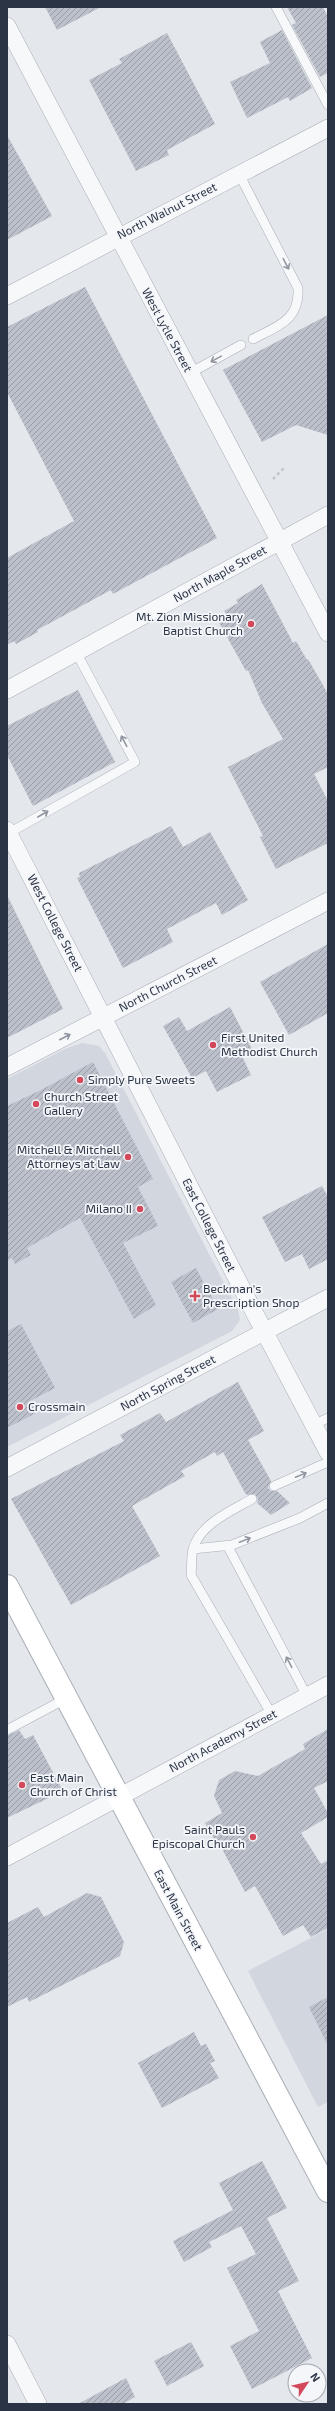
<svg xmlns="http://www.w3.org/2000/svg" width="335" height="2411" viewBox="0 0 335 2411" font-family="'Exo 2',sans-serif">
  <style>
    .built { fill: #d2d6de }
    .building { fill: url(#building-hatch) }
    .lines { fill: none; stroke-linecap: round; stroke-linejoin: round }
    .lane-casing { stroke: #a9aeb7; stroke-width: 10 }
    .street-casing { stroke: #a9aeb7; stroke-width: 18 }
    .secondary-casing { stroke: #a9aeb7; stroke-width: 24 }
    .path { stroke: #c2c5cb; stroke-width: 2.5; stroke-dasharray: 3 3; stroke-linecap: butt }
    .lane { stroke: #f7f8fa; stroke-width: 9 }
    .street { stroke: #f7f8fa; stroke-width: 17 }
    .secondary { stroke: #fff; stroke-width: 22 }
    .oneway { stroke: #9196a0 }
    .poi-dot { fill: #d1495b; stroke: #f4f6f9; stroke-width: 1.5 }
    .labels { text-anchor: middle; stroke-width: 3.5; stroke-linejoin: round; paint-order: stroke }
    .street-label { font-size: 12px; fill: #2b3445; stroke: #f4f6f9 }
    .poi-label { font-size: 12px; fill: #2b3445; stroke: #f4f6f9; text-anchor: start }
  </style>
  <defs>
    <pattern id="building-hatch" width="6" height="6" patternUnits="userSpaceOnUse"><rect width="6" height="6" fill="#bbc0ca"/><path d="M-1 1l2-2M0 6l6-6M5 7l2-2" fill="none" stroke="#989da6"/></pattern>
  </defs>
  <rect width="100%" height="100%" fill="#e4e7ec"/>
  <path class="built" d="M 82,1043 L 99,1046 L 105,1053 L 238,1310 L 240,1320 L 232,1331 L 7,1447 L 7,1079 L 65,1049 Z
    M 328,1929 L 328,2102 L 318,2107 L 248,1971 Z"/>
  <path class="building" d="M 45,7 L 101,7 L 57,30 Z
    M 287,7 L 323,7 L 328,17 L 328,73 L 320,77 L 292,25 L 296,23 Z
    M 282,30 L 312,88 L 290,101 L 288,97 L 247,118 L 230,82 L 270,63 L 260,42 Z
    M 167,33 L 215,124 L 167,150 L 169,155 L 136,171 L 89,80 L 122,63 L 119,59 Z
    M 7,135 L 52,216 L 7,240 Z
    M 85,287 L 217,538 L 113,594 L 111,590 L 37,630 L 38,632 L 16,644 L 14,641 L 7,645 L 7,558 L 74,521 L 7,392 L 7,327 Z
    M 328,315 L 328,435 L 296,425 L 262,442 L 223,370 Z
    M 262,584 L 293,643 L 296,641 L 307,660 L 308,659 L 328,694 L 328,767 L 314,774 L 328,801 L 328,843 L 276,869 L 260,837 L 263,836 L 228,767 L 283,739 L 262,703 L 248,670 L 246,671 L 217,619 L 226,614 L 224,611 L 238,603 L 236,600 Z
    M 78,690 L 115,762 L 33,806 L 7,755 L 7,726 Z
    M 171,826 L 183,847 L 210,832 L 248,900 L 222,915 L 216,903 L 167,929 L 173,942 L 123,968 L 77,878 L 80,877 L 79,873 Z
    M 7,895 L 63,1009 L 7,1038 Z
    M 328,944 L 328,1013 L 289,1035 L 260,982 Z
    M 230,1007 L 253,1051 L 242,1056 L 251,1075 L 217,1092 L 206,1071 L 192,1078 L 163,1026 L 179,1017 L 187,1031 Z
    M 93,1062 L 153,1179 L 138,1187 L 158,1226 L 123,1243 L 156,1305 L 134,1319 L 80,1218 L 27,1248 L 31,1255 L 15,1264 L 12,1258 L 7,1261 L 7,1106 L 39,1091 Z
    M 322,1186 L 328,1197 L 328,1259 L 309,1269 L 302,1254 L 285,1262 L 262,1217 Z
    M 196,1268 L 218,1309 L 193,1323 L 171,1282 Z
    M 21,1324 L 55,1388 L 30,1401 L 36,1413 L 7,1428 L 7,1331 Z
    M 238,1382 L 264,1431 L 248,1440 L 271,1481 L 268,1488 L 271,1491 L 277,1491 L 290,1503 L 271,1515 L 257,1503 L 258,1499 L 255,1494 L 247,1495 L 245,1493 L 223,1452 L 217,1456 L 215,1452 L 181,1471 L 185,1476 L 132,1506 L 160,1556 L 71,1605 L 11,1499 L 124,1441 L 120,1435 L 160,1413 L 166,1422 Z
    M 328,1729 L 328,1781 L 314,1788 L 328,1813 L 328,1817 L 301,1833 L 321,1864 L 328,1860 L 328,1928 L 311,1937 L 303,1925 L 283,1936 L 255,1886 L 245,1892 L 220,1845 L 218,1846 L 205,1823 L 222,1813 L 214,1796 L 219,1780 L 235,1771 L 258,1776 L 305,1749 L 303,1744 Z
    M 19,1730 L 25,1739 L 33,1735 L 63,1791 L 7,1818 L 7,1736 Z
    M 87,1893 L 101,1897 L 124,1942 L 120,1956 L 29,2002 L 27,1997 L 7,2007 L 7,1923 L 38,1907 L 44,1917 Z
    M 328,1997 L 328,2046 L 309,2007 Z
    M 194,2032 L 201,2046 L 206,2044 L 215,2061 L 210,2063 L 219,2078 L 162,2108 L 138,2063 Z
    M 262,2161 L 287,2208 L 267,2218 L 299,2281 L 278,2291 L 312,2358 L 252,2389 L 230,2346 L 259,2331 L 227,2268 L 256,2254 L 241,2226 L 209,2242 L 212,2247 L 184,2262 L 173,2241 L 233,2210 L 219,2183 Z
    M 191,2342 L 204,2366 L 167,2386 L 154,2361 Z
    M 126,2378 L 135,2397 L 123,2404 L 78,2404 Z"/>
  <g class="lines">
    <g class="lane-casing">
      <path id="lane" d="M 276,7 L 328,105
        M 239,174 L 298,288 C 300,320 278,326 253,339
        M 190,373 L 241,345
        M 9,833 L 135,762 L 76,652
        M 313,1425 L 328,1418
        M 274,1486 L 328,1462
        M 252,1499 C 231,1511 200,1524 193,1549 C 191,1557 192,1567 191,1575 L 272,1715
        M 227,1545 L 307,1696
        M 193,1549 L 232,1545 L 300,1518 L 328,1503
        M 7,1730 L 67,1698"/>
    </g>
    <g class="street-casing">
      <path id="street" d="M 7,26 L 328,633
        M 7,296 L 328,128
        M 7,690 L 328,515
        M 7,830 L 255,1314 L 328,1452
        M 7,1067 L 328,901
        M 7,1468 L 328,1298
        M 7,1857 L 328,1685
        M 7,2344 L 38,2404"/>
    </g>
    <g class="secondary-casing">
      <path id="secondary" d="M 7,1586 L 328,2191"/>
    </g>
    <path class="path" d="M 273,479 L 285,467"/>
    <use href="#lane" class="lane"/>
    <use href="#street" class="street"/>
    <use href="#secondary" class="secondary"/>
  </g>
  <defs><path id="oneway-shaft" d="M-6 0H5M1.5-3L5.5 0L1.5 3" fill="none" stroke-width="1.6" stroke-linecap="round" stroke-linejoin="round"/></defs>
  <g class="oneway">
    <use href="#oneway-shaft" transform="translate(286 264) rotate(62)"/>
    <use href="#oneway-shaft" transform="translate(216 359) rotate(151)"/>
    <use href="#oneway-shaft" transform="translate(124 741) rotate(-118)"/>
    <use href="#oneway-shaft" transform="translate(43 814) rotate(-30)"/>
    <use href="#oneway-shaft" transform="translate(65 1037) rotate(-27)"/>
    <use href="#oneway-shaft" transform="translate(301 1475) rotate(-22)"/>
    <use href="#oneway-shaft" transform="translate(245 1540) rotate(-22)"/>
    <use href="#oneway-shaft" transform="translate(289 1662) rotate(-118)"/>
  </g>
  <g class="poi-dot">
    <circle cx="251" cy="624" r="4"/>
    <circle cx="213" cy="1045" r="4"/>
    <circle cx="80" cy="1080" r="4"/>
    <circle cx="36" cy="1104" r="4"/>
    <circle cx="128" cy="1157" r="4"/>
    <circle cx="140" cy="1209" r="4"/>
    <path d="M193 1290h4v4h4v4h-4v4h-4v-4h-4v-4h4z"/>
    <circle cx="20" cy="1407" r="4"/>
    <circle cx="22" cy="1785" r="4"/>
    <circle cx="253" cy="1837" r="4"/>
  </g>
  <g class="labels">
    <g class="street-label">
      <text transform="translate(167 211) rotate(-27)" y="4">North Walnut Street</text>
      <text transform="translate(167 330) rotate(62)" y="4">West Lytle Street</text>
      <text transform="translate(220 574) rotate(-29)" y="4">North Maple Street</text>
      <text transform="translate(55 923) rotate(63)" y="4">West College Street</text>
      <text transform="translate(168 984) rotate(-27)" y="4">North Church Street</text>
      <text transform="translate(209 1225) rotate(63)" y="4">East College Street</text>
      <text transform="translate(168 1383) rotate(-28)" y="4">North Spring Street</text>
      <text transform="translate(223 1741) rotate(-28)" y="4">North Academy Street</text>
      <text transform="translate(178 1910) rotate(62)" y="4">East Main Street</text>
    </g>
    <g class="poi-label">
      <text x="243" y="621" text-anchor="end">Mt. Zion Missionary<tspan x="243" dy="14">Baptist Church</tspan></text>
      <text x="221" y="1042">First United<tspan x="221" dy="14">Methodist Church</tspan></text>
      <text x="88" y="1084">Simply Pure Sweets</text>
      <text x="44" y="1101">Church Street<tspan x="44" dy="14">Gallery</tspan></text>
      <text x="120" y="1154" text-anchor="end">Mitchell &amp; Mitchell<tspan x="120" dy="14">Attorneys at Law</tspan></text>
      <text x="132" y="1213" text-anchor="end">Milano II</text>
      <text x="203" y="1293">Beckman's<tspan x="203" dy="14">Prescription Shop</tspan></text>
      <text x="28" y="1411">Crossmain</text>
      <text x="30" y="1782">East Main<tspan x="30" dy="14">Church of Christ</tspan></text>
      <text x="245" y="1834" text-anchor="end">Saint Pauls<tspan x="245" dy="14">Episcopal Church</tspan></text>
    </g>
  </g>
  <rect width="335" height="2411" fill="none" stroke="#2b3445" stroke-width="16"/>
  <g transform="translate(307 2383) rotate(55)"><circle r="19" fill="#f4f6f9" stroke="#a4a8b1"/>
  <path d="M0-3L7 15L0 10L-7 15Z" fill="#d1495b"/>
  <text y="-6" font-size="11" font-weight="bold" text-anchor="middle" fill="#2b3445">N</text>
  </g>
</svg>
